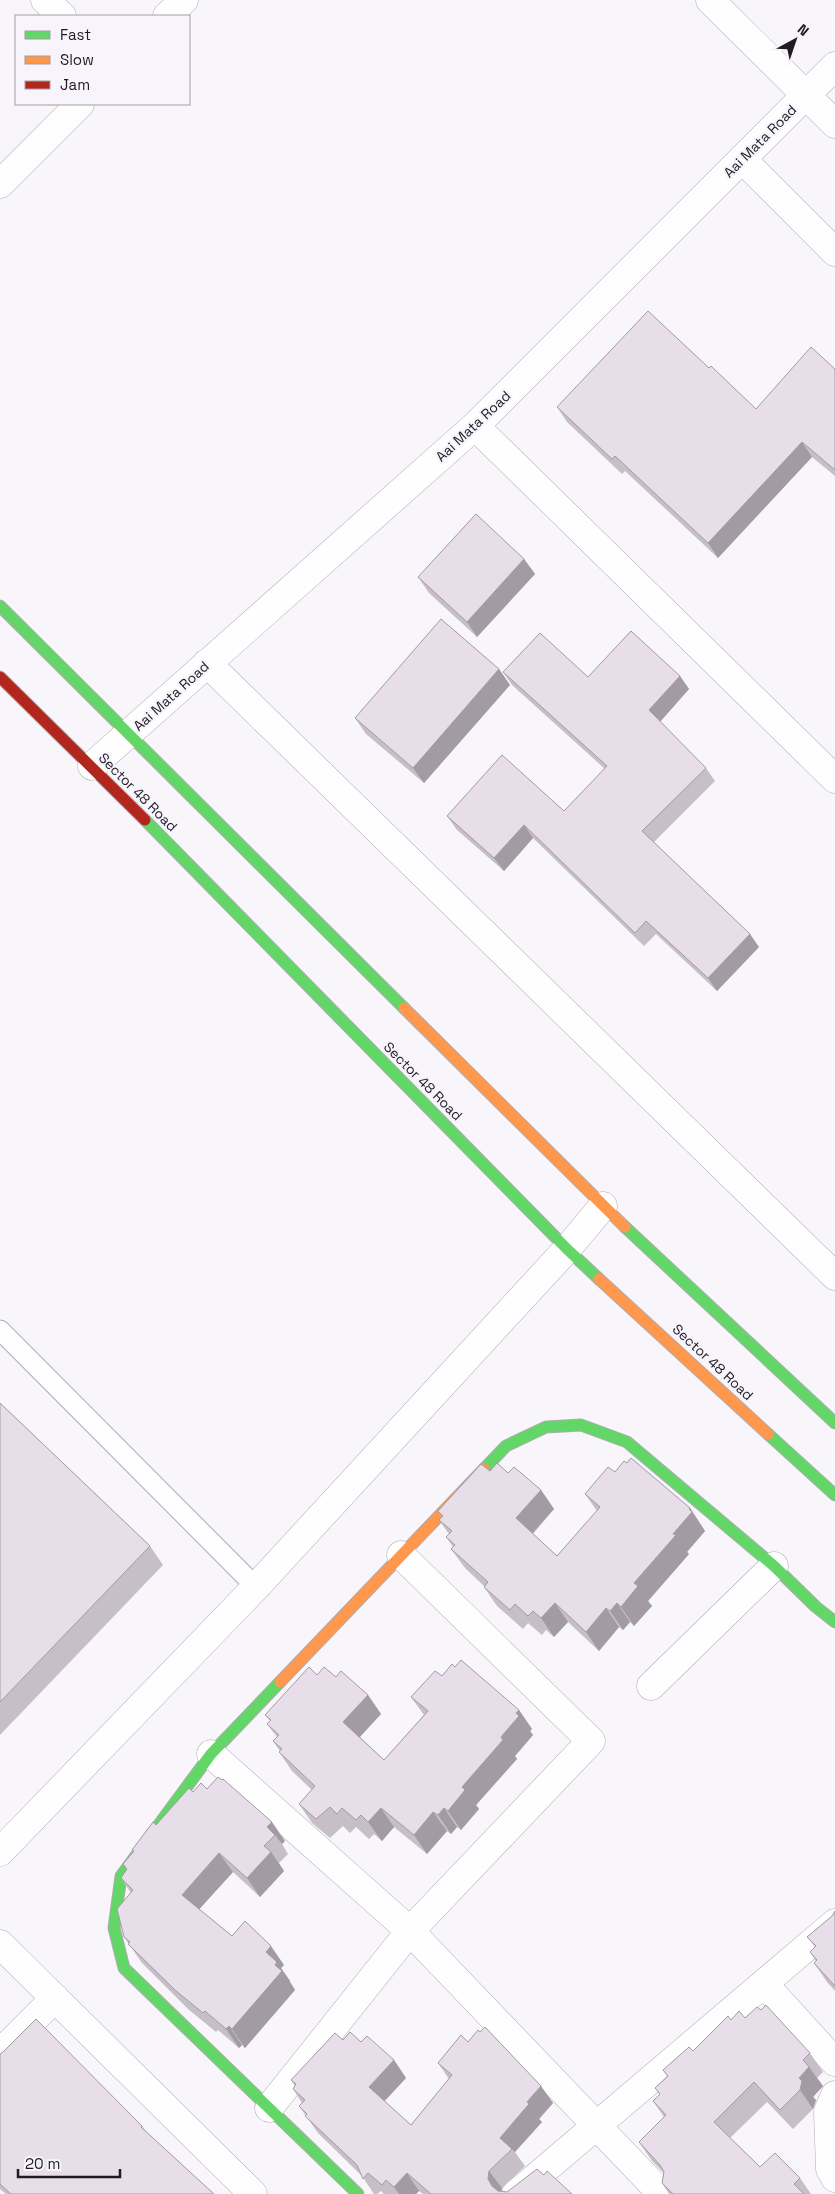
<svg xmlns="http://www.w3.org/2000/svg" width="835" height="2194" viewBox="0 0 835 2194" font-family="'Space Grotesk',sans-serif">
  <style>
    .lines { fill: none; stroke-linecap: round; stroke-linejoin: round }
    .lane-casing { stroke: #afadb2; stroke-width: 21 }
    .street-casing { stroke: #afadb2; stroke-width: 29 }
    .fast-casing { stroke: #afadb2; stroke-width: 13 }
    .slow-casing { stroke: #afadb2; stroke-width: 13 }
    .jam-casing { stroke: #afadb2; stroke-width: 13 }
    .lane { stroke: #fefefe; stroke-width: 19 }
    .street { stroke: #fefefe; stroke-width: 28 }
    .fast { stroke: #63d668; stroke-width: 11 }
    .slow { stroke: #ff974d; stroke-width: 11 }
    .jam { stroke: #b3261e; stroke-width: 11 }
    .wall { fill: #c7bfc8 }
    .shaded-wall { fill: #a29ba3 }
    .building { fill: #e7dee9; stroke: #a29ba3 }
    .labels { text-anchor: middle; stroke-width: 4.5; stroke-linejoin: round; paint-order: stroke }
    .street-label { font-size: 14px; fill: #1f1c23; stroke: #f7f4fc }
  </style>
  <rect width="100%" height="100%" fill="#f8f6fa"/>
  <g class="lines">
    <g class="lane-casing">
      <path id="lane" d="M 0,1330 L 256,1587"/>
    </g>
    <g class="street-casing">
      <path id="street" d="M 45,0 L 62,16
        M 710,0 L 835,124
        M 167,16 L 184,0
        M 742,159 L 835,252
        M 0,184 L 80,104
        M 475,426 L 835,779
        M 207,663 L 835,1276
        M 92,766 L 475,426 L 835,66
        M 651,1686 L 774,1566
        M 211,1754 L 410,1931 L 662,2194
        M 0,1852 L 256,1587 L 567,1249 L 603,1206
        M 0,1944 L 253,2194
        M 764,1984 L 835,2062
        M 0,2053 L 55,1998
        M 835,2095 L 828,2111 L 830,2169 L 835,2178
        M 269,2108 L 410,1931 L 591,1741 L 401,1555
        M 516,2194 L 835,1923"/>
    </g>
    <g class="fast-casing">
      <path id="fast" d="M 0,606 L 404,1008
        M 145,820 L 567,1249 L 599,1279
        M 625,1227 L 835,1423
        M 768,1434 L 835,1495
        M 484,1469 L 506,1446 L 546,1427 L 581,1425 L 627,1442 L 774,1566 L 816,1607 L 835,1622
        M 280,1682 L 211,1754 L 121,1876 L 114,1928 L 124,1968 L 358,2194"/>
    </g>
    <g class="slow-casing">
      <path id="slow" d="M 404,1008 L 625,1227
        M 599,1279 L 768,1434
        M 280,1682 L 484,1469"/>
    </g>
    <g class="jam-casing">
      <path id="jam" d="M 0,677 L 145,820"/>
    </g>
    <use href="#lane" class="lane"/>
    <use href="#street" class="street"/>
    <use href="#fast" class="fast"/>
    <use href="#slow" class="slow"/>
    <use href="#jam" class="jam"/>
  </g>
  <path class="wall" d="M 709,368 L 756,409 L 835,369 L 835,476 L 812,457 L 718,558 L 625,471 L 622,474 L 567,422 L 557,407 Z
    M 524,559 L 535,574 L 477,637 L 429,593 L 418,577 Z
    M 499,669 L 510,685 L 424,783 L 366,734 L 355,718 Z
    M 503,672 L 588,677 L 680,676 L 689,689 L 660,722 L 706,768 L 715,781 L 654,842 L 759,947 L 717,991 L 656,934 L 644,946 L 533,838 L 504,871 L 457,830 L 447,816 L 564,811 L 605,769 L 512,685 Z
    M 0,1403 L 150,1546 L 163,1565 L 0,1735 Z
    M 490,1471 L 508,1473 L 541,1490 L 554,1509 L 533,1534 L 557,1556 L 597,1511 L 585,1494 L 615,1472 L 690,1508 L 705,1531 L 687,1552 L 689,1554 L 648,1601 L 652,1606 L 634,1626 L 630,1622 L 623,1630 L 619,1627 L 599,1651 L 568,1622 L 554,1637 L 546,1630 L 542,1635 L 528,1623 L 523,1629 L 497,1606 L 484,1587 L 484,1586 L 465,1568 L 451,1549 L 453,1547 L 446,1537 L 449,1534 L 439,1520 L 442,1517 L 438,1511 Z
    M 442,1676 L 519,1710 L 532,1729 L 530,1731 L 533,1735 L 515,1756 L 517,1759 L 476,1805 L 479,1809 L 461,1830 L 457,1827 L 451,1834 L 447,1831 L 427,1854 L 394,1827 L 382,1841 L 374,1834 L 369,1839 L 356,1827 L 350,1833 L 343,1826 L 330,1838 L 312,1823 L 299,1804 L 312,1790 L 292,1771 L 279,1752 L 280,1751 L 273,1741 L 277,1737 L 267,1724 L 270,1721 L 265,1715 L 336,1677 L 368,1695 L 381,1714 L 360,1737 L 384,1760 L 424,1715 L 411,1697 Z
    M 207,1789 L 285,1841 L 282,1844 L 288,1854 L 279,1863 L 284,1871 L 260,1897 L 233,1872 L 199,1909 L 232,1936 L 284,1965 L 281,1968 L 290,1981 L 290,1982 L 295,1990 L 245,2048 L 242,2045 L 239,2048 L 218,2030 L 216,2032 L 188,2009 L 142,1963 L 124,1937 L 131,1893 L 121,1878 L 127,1870 L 133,1852 L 132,1850 L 156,1825 L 193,1792 Z
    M 835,1911 L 835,1991 L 827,1982 L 814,1963 L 816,1961 L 810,1952 L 815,1947 L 807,1937 L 832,1916 Z
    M 745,2018 L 810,2053 L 823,2072 L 817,2078 L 823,2086 L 813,2097 L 816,2100 L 813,2109 L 793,2129 L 767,2102 L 730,2138 L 760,2167 L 800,2178 L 811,2194 L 669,2194 L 662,2183 L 664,2173 L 652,2161 L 639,2142 L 664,2117 L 653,2101 L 660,2094 L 655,2088 L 667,2076 L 663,2070 L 693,2051 L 731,2020 Z
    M 343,2040 L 361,2042 L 394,2060 L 406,2078 L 384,2101 L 411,2125 L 449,2079 L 438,2063 L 468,2042 L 553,2103 L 539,2119 L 542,2122 L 515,2152 L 525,2166 L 502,2188 L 501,2191 L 507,2192 L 544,2175 L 572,2194 L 423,2194 L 419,2191 L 416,2194 L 384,2194 L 381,2191 L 377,2194 L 374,2194 L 362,2176 L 318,2133 L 299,2106 L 302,2103 L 293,2089 L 295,2086 L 291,2080 Z
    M 0,2054 L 142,2126 L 148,2134 L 214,2194 L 6,2194 L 0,2189 Z"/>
  <path class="shaded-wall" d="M 802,442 L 812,457 L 718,558 L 708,543 Z
    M 524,559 L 535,574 L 477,637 L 467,622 Z
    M 499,669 L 510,685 L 424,783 L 413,768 Z
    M 680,676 L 689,689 L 658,724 L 649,710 Z
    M 524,825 L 533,838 L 504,871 L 494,858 Z
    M 750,934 L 759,947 L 717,991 L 708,978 Z
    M 541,1490 L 554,1509 L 529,1537 L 516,1518 Z
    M 690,1508 L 705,1531 L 687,1552 L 689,1554 L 648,1601 L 652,1606 L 634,1626 L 621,1607 L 634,1583 L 673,1534 Z
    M 555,1603 L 568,1622 L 554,1637 L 541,1618 Z
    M 617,1603 L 630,1622 L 623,1630 L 610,1611 Z
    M 606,1608 L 619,1627 L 599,1651 L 586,1632 Z
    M 368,1695 L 381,1714 L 356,1741 L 343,1722 Z
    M 519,1710 L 532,1729 L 530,1731 L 533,1735 L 515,1756 L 517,1759 L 476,1805 L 479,1809 L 461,1830 L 448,1811 L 462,1787 L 501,1737 Z
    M 381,1808 L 394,1827 L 382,1841 L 368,1822 Z
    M 444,1808 L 457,1827 L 451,1834 L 438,1815 Z
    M 433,1812 L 447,1831 L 427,1854 L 414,1835 Z
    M 272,1822 L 285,1841 L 282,1844 L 275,1835 L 267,1827 Z
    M 271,1852 L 284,1871 L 260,1897 L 247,1878 Z
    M 219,1853 L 233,1872 L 195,1914 L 182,1895 Z
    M 271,1946 L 284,1965 L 281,1968 L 290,1981 L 290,1982 L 295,1990 L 245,2048 L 232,2029 L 266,1952 Z
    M 229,2026 L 242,2045 L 239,2048 L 226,2029 Z
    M 394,2060 L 406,2078 L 381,2105 L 369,2087 Z
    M 809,2067 L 823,2086 L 813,2097 L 816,2100 L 813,2109 L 800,2090 L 799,2078 Z
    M 541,2086 L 553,2103 L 539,2119 L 542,2122 L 515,2152 L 512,2149 L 500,2138 L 527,2102 Z
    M 489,2171 L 502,2188 L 501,2194 L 492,2186 L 488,2179 Z
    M 407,2173 L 419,2191 L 416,2194 L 399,2194 L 394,2187 Z"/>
  <path class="building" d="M 648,311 L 709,368 L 711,366 L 756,409 L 811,347 L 835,369 L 835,470 L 802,442 L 708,543 L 615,456 L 612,459 L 557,407 Z
    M 476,514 L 524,559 L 467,622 L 418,577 Z
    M 441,619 L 499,669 L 413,768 L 355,718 Z
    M 631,631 L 680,676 L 649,710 L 706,768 L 642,831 L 750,934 L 708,978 L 646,921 L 635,933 L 524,825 L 494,858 L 447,816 L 502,755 L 564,811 L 607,766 L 503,672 L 540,633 L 588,677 Z
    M 0,1403 L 150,1546 L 0,1702 Z
    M 631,1458 L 690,1508 L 689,1509 L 692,1512 L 673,1534 L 676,1535 L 634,1583 L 638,1586 L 621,1607 L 617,1603 L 610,1611 L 606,1608 L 586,1632 L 555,1603 L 541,1618 L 533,1611 L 528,1616 L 515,1604 L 510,1610 L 484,1587 L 488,1582 L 451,1549 L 455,1545 L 446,1537 L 452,1531 L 439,1520 L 443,1516 L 438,1511 L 481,1464 L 490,1471 L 497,1463 L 508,1473 L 514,1467 L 541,1490 L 516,1518 L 557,1556 L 600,1507 L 585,1494 L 608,1467 L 615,1472 L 624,1461 L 627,1463 Z
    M 461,1660 L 519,1710 L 516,1713 L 519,1716 L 501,1737 L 503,1740 L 462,1787 L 465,1790 L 448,1811 L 444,1808 L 438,1815 L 433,1812 L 414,1835 L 381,1808 L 368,1822 L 361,1815 L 356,1820 L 342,1808 L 337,1814 L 330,1807 L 316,1819 L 299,1804 L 315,1786 L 279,1752 L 282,1749 L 273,1741 L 279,1735 L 267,1724 L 271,1720 L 265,1715 L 309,1667 L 317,1675 L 324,1667 L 336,1677 L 341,1671 L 368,1695 L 343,1722 L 384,1760 L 428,1711 L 411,1697 L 435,1671 L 442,1676 L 452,1664 L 455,1667 Z
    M 218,1777 L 222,1780 L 223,1779 L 272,1822 L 267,1827 L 275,1835 L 264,1846 L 271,1852 L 247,1878 L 219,1853 L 182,1895 L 232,1936 L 245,1921 L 271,1946 L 266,1952 L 277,1962 L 275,1965 L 282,1971 L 232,2029 L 229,2026 L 226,2029 L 205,2011 L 203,2013 L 175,1990 L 128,1944 L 130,1942 L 124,1937 L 117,1909 L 133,1890 L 121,1878 L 127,1869 L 123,1864 L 134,1851 L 132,1850 L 153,1822 L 156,1825 L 189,1788 L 193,1792 L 201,1783 L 207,1789 Z
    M 835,1911 L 835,1986 L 814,1963 L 817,1960 L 810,1952 L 816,1946 L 807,1937 L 832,1916 Z
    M 766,2005 L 810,2053 L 803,2060 L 809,2067 L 799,2078 L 802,2081 L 800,2090 L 780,2110 L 754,2082 L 714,2122 L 760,2167 L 775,2153 L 800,2178 L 794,2184 L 804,2194 L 673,2194 L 662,2183 L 664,2172 L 660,2165 L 639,2142 L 666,2115 L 653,2101 L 660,2094 L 655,2088 L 668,2076 L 663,2070 L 689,2047 L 693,2051 L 728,2016 L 731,2020 L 739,2011 L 745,2018 L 757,2007 L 761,2010 Z
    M 36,2019 L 142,2126 L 141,2127 L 214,2194 L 11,2194 L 0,2184 L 0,2054 L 3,2052 Z
    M 485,2027 L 541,2086 L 527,2102 L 529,2104 L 500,2138 L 512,2149 L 489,2171 L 488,2179 L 492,2186 L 498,2191 L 507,2192 L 537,2169 L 544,2175 L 547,2171 L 572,2194 L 431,2194 L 407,2173 L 394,2187 L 386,2180 L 382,2185 L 368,2173 L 363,2179 L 357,2165 L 305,2116 L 307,2114 L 299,2106 L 305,2100 L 293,2089 L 296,2084 L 291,2080 L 335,2033 L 343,2040 L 350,2032 L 361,2042 L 367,2036 L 394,2060 L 369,2087 L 411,2125 L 452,2075 L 438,2063 L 461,2035 L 468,2042 L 478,2030 L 480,2032 Z"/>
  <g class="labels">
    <g class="street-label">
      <text transform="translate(760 141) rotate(-45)" y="5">Aai Mata Road</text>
      <text transform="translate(473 426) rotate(-43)" y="5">Aai Mata Road</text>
      <text transform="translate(171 696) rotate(-42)" y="5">Aai Mata Road</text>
      <text transform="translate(138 792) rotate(45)" y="5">Sector 48 Road</text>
      <text transform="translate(423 1081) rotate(45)" y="5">Sector 48 Road</text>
      <text transform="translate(713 1362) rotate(43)" y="5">Sector 48 Road</text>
    </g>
  </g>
  <rect x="15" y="15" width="175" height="90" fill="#f7f4fc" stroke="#a19ea5"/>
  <rect x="25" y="31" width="25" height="8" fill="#63d668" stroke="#a19ea5"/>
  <text x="60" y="40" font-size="15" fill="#1f1c23">Fast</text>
  <rect x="25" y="56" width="25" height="8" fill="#ff974d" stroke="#a19ea5"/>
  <text x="60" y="65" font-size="15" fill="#1f1c23">Slow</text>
  <rect x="25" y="81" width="25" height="8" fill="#b3261e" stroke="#a19ea5"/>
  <text x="60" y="90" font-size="15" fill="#1f1c23">Jam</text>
  <g transform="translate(795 40) rotate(40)" stroke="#f7f4fc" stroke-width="4" paint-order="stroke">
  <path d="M0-4L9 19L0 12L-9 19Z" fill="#1f1c23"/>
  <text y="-8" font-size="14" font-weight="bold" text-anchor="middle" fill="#1f1c23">N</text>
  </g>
  <path d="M18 2169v8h102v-8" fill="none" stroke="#1f1c23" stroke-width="2.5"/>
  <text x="25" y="2169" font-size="15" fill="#1f1c23" stroke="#f7f4fc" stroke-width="4" paint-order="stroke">20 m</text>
</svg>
